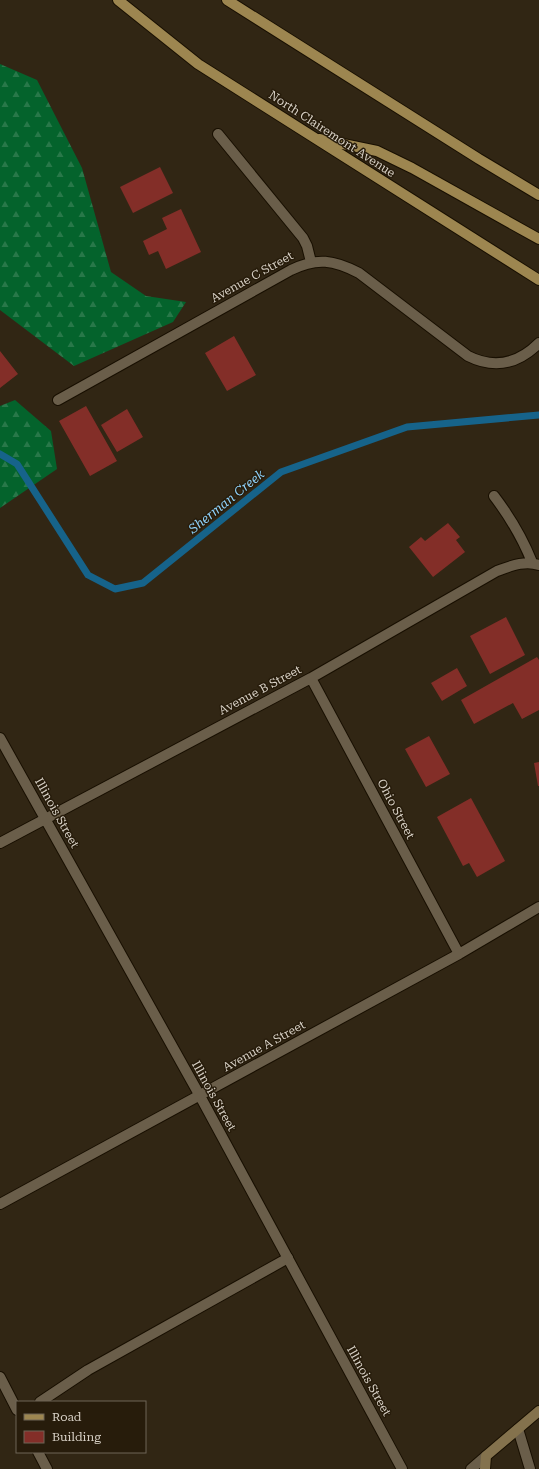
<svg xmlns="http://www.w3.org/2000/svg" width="539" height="1469" viewBox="0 0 539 1469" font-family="'Roboto Serif',serif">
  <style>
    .forest { fill: url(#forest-firs) }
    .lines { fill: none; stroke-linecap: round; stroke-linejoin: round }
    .stream { stroke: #16638a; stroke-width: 7 }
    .building { fill: #832e28 }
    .lane-casing { stroke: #180f01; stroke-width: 12 }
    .street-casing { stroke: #180f01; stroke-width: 12 }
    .secondary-casing { stroke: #180f01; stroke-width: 12 }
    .primary-casing { stroke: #180f01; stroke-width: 12 }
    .lane { stroke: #6a5e4a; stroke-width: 10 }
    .street { stroke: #6a5e4a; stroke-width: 10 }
    .secondary { stroke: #84724d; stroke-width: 10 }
    .primary { stroke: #9d8650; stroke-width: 10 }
    .labels { text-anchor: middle; stroke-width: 3; stroke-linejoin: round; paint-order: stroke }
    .street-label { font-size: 12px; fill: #d8d1c6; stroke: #271c0b }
    .water-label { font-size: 13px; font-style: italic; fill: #8ed1fa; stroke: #271c0b }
  </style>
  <defs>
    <pattern id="forest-firs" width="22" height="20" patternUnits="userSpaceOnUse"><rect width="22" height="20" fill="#04632c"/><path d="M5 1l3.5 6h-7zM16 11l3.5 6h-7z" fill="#287849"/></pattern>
  </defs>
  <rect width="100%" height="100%" fill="#312614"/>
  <path class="forest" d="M 0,64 L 37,80 L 82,168 L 111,272 L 146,296 L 186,302 L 173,322 L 74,366 L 0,310 Z
    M 15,400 L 51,431 L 57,469 L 0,508 L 0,406 Z"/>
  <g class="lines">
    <path class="stream" d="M 0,454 L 17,464 L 88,575 L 115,589 L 143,583 L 281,472 L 407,427 L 539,415"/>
  </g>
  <path class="building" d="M 160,167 L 173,193 L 133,213 L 120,187 Z
    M 181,209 L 201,252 L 166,269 L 158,251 L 149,255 L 143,241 L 167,229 L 162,218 Z
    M 234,336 L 256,375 L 227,391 L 205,353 Z
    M 0,351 L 18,374 L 0,388 Z
    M 86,406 L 117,461 L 90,476 L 59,421 Z
    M 127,409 L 143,437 L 117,452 L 101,425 Z
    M 448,523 L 460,537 L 456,540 L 465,552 L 433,577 L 409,547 L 421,537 L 425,541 Z
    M 506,617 L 525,655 L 490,674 L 470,636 Z
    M 537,657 L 539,660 L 539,710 L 522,719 L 513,703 L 474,724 L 461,700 Z
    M 457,668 L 467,686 L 442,701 L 431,683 Z
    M 429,736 L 450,774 L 426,787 L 405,749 Z
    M 539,762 L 539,786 L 538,786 L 534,763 Z
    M 471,798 L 505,861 L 477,877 L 469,863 L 463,866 L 437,817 Z"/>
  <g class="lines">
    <g class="lane-casing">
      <path id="lane" d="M 40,1402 L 88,1370 L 288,1258
        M 518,1429 L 530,1469"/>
    </g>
    <g class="street-casing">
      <path id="street" d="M 218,134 L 303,238 L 307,246 L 311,262
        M 58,400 L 291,270 C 317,257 334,260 359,273 L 468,356 C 494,369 518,364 539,343
        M 494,496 C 510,517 522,537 532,562
        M 311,678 L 459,954
        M 0,738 L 200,1096 L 402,1469
        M 0,843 L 311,678 L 497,571 C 511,566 525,560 539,565
        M 0,1204 L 459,954 L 539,907
        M 0,1377 L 17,1410
        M 38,1452 L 47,1469
        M 471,1469 L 486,1456"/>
    </g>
    <g class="secondary-casing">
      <path id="secondary" d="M 485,1469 L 486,1456 L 539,1411"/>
    </g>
    <g class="primary-casing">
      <path id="primary" d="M 118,0 L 198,64 L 539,280
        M 227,0 L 479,159 L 539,195
        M 319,139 L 377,151 L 412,168 L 539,239"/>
    </g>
    <use href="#lane" class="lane"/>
    <use href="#street" class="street"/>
    <use href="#secondary" class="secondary"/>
    <use href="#primary" class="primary"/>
  </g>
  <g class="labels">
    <g class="street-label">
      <text transform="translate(332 134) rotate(33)" y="4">North Clairemont Avenue</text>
      <text transform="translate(252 277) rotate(-29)" y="4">Avenue C Street</text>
      <text transform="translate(260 690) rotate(-28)" y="4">Avenue B Street</text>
      <text transform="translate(396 809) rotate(62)" y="4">Ohio Street</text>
      <text transform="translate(57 813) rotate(61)" y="4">Illinois Street</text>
      <text transform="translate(264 1046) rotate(-29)" y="4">Avenue A Street</text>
      <text transform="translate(214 1096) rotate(61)" y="4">Illinois Street</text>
      <text transform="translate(369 1381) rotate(61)" y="4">Illinois Street</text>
    </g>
    <g class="water-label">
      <text transform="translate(226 501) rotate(-39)" y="5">Sherman Creek</text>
    </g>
  </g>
  <rect x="16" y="1401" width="130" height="52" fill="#271c0b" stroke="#6e6456"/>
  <rect x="24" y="1414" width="20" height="6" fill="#9d8650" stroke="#6e6456"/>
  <text x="52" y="1421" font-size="12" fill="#d8d1c6">Road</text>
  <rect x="24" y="1431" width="20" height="12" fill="#832e28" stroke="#6e6456"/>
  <text x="52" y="1441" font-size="12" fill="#d8d1c6">Building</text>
</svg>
